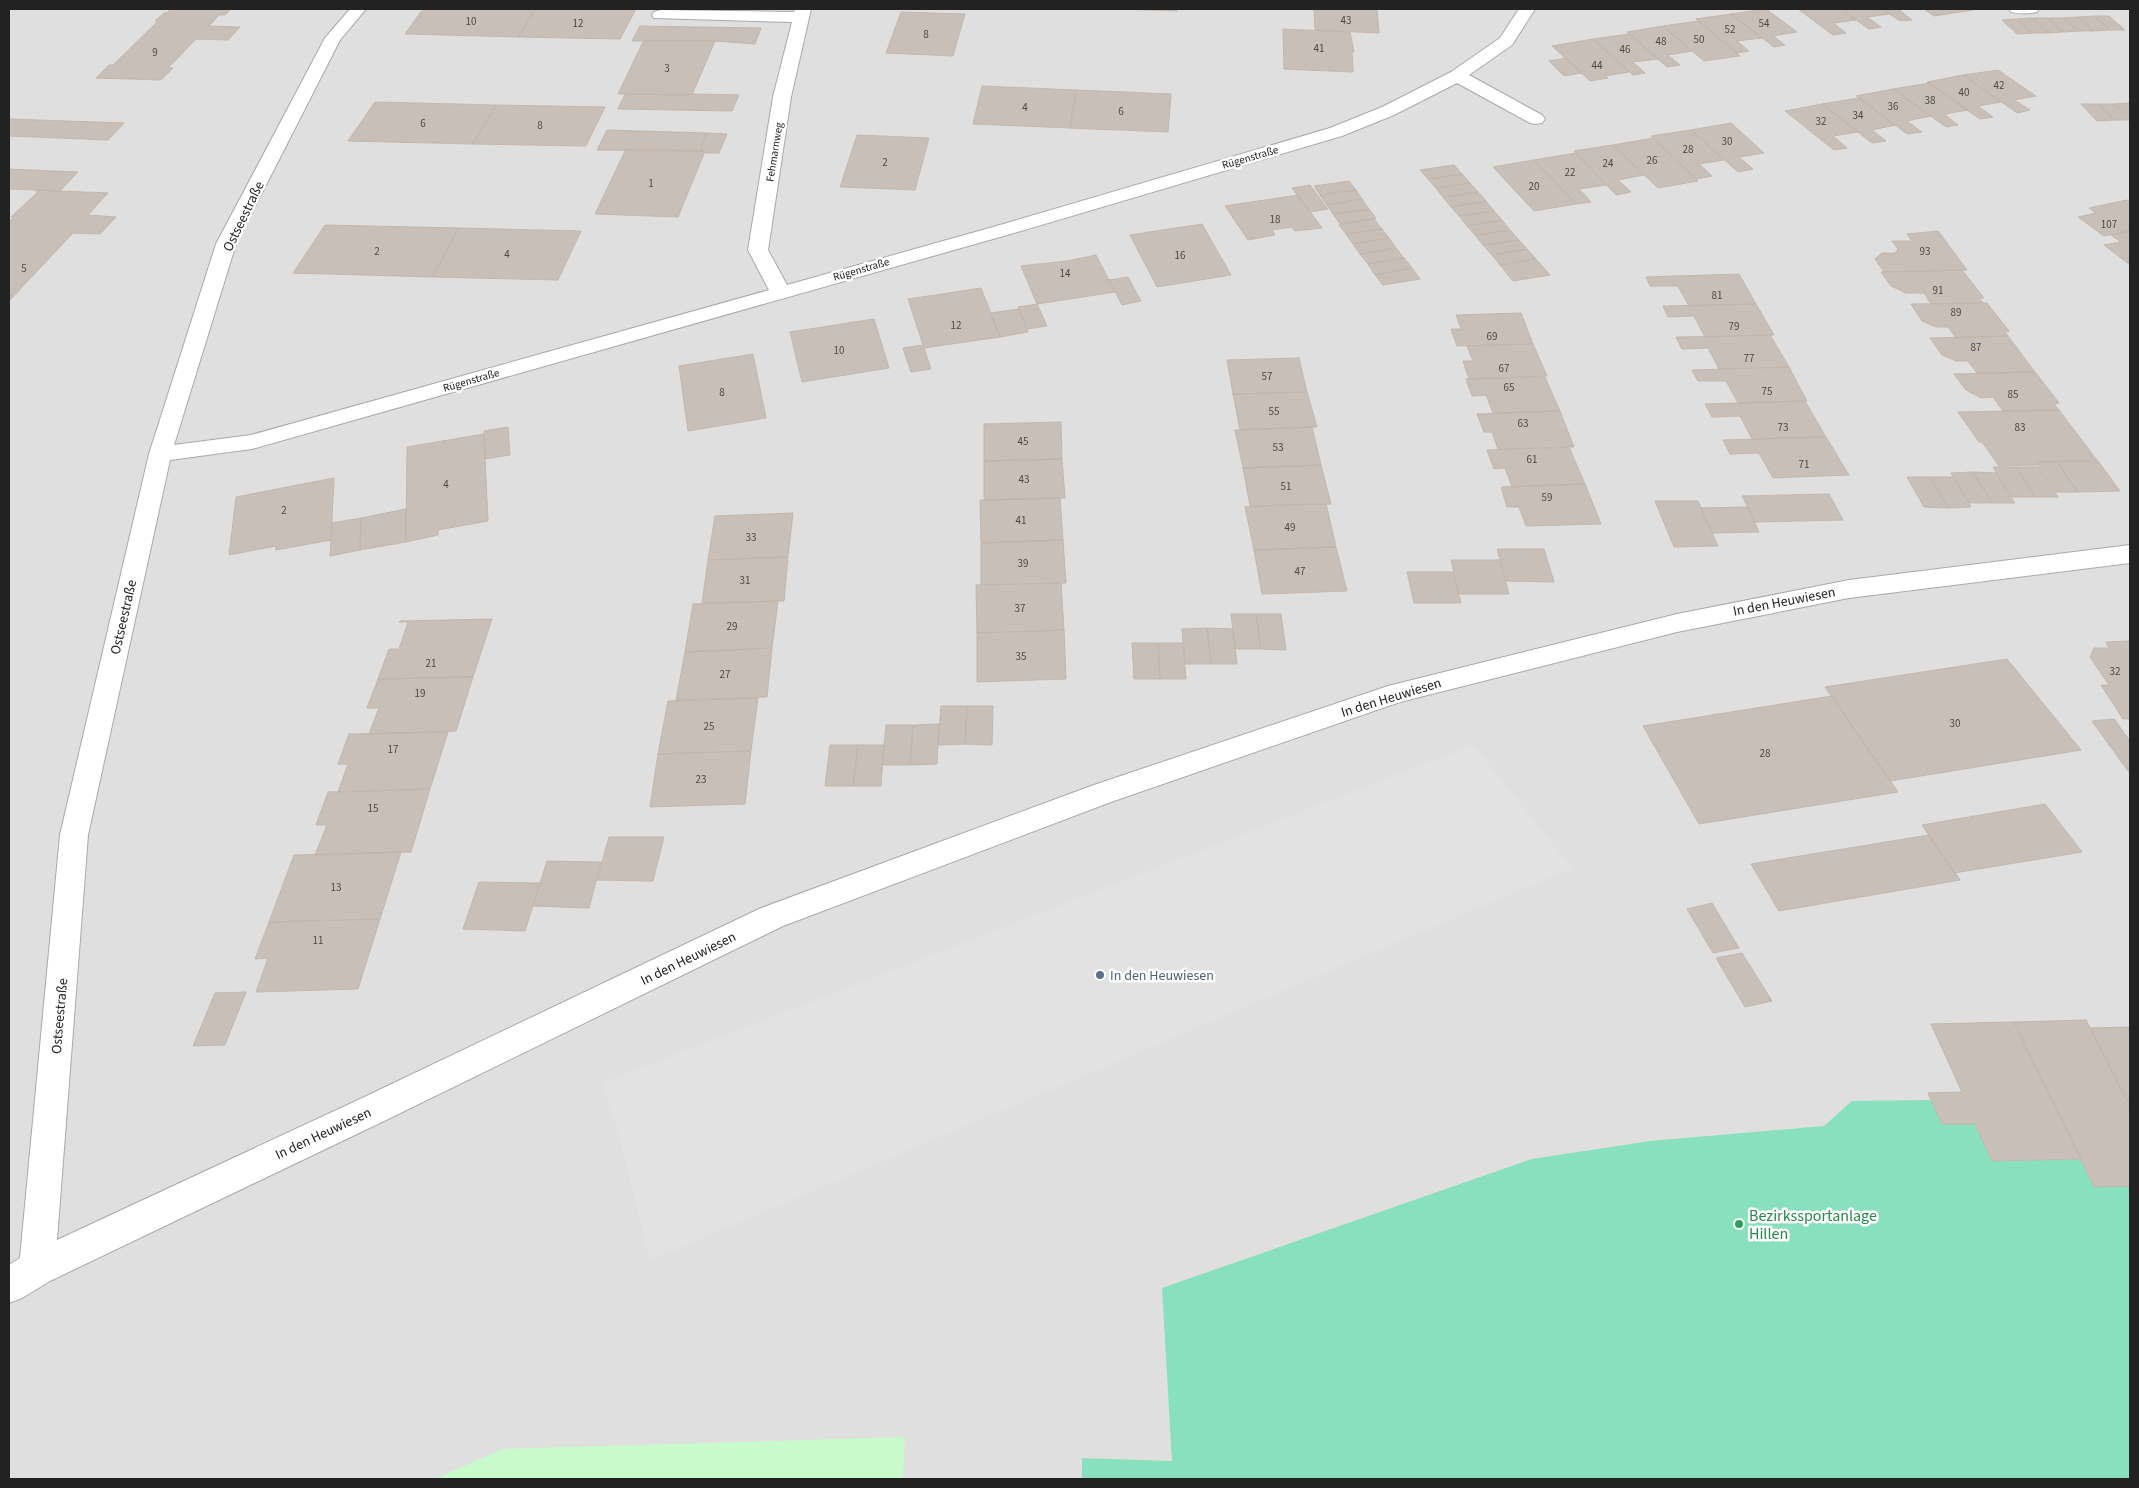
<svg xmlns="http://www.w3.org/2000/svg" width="2139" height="1488" viewBox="0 0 2139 1488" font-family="'Source Sans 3',sans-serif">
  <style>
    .residential { fill: #e0dfdf }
    .park { fill: #c8facc }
    .pitch { fill: #88e0be }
    .parking { fill: #e2e2e2 }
    .building { fill: #c7bfb8; stroke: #c4b6ab }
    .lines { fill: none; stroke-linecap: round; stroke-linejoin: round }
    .minor-casing { stroke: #a9a9a9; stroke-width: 2 }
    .minor { fill: #fff; fill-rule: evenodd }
    .service-dot { fill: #5c6f8a; stroke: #fff; stroke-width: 2 }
    .leisure-dot { fill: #2e9e5b; stroke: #fff; stroke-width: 2 }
    .labels { text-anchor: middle; stroke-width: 5; stroke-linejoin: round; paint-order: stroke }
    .number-label { font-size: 11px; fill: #4b4948 }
    .far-street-label { font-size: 11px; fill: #222; stroke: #fff }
    .street-label { font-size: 14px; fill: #222; stroke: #fff }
    .service-label { font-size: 14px; fill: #4e5e75; stroke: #fff; text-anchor: start }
    .near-leisure-label { font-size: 16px; fill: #27864d; stroke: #fff; text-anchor: start }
  </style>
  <rect width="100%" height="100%" fill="#f2efe9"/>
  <path class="residential" d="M 9,9 L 2130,9 L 2130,1479 L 9,1479 Z"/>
  <path class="park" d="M 905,1437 L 903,1479 L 435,1479 L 503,1449 Z"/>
  <path class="pitch" d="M 2086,1020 L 2090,1028 L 2130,1027 L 2130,1479 L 1082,1479 L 1082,1458 L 1172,1461 L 1162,1288 L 1532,1159 L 1650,1141 L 1824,1126 L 1852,1101 L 1931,1100 L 1928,1093 L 1962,1092 L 1931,1024 Z"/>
  <path class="parking" d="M 1473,745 L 1572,868 L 651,1260 L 604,1082 Z"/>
  <path class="building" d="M 171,9 L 231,9 L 225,15 L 219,15 L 209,26 L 240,27 L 228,40 L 196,39 L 168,68 L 173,68 L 161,80 L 96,78 L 109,65 L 113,65 L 158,21 L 155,21 L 164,13 L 167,13 Z
    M 423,9 L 535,9 L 518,37 L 405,34 Z
    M 535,9 L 636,9 L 620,39 L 518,37 Z
    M 1120,9 L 1177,9 L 1177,11 Z
    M 1314,9 L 1377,9 L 1379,33 L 1315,30 Z
    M 1766,9 L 1797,32 L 1773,36 L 1785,45 L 1774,47 L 1731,14 Z
    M 1798,9 L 1841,9 L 1856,20 L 1833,23 L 1846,33 L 1833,35 Z
    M 1841,9 L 1882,9 L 1890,14 L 1867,17 L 1881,27 L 1869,29 Z
    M 1882,9 L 1909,9 L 1899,10 L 1912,20 L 1900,21 Z
    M 1924,9 L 1972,9 L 1973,10 L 1934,16 Z
    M 901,12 L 965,14 L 953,56 L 886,53 Z
    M 1731,14 L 1762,38 L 1737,41 L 1749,51 L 1737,53 L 1696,19 Z
    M 2094,16 L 2110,30 L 2094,31 L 2078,17 Z
    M 2094,16 L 2109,16 L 2125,30 L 2110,30 Z
    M 2078,17 L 2094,31 L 2079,31 L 2063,18 Z
    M 2032,18 L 2048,33 L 2032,33 L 2017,19 Z
    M 2032,18 L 2048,18 L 2063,32 L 2048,33 Z
    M 2048,18 L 2063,18 L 2079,31 L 2063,32 Z
    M 2017,19 L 2032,33 L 2017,34 L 2002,20 Z
    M 1699,21 L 1737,53 L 1740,56 L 1704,61 L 1663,26 Z
    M 640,26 L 761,28 L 755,44 L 715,41 L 632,41 Z
    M 1663,26 L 1692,51 L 1668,55 L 1680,65 L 1667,67 L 1627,32 Z
    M 1283,29 L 1350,32 L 1354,52 L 1352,52 L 1353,72 L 1284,69 Z
    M 1630,34 L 1658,59 L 1633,62 L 1645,73 L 1633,75 L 1593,39 Z
    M 1593,39 L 1629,72 L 1605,76 L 1608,78 L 1590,81 L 1552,46 Z
    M 644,40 L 715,41 L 692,95 L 618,94 Z
    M 1566,58 L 1582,73 L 1564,76 L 1549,61 Z
    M 1998,70 L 2036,96 L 2014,100 L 2030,110 L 2017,113 L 1963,75 Z
    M 1963,75 L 2001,102 L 1978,106 L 1993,117 L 1980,119 L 1927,82 Z
    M 1930,83 L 1968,110 L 1944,114 L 1958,125 L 1946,127 L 1893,89 Z
    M 982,86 L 1076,90 L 1070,128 L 973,124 Z
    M 1893,89 L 1931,116 L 1907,121 L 1922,132 L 1907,134 L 1856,96 Z
    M 1076,90 L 1171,94 L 1168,132 L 1070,128 Z
    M 625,94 L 692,95 L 693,94 L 739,95 L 732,111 L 618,109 Z
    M 1859,98 L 1895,125 L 1872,130 L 1886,141 L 1872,143 L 1822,104 Z
    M 375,102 L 496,105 L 473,144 L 348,141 Z
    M 2130,103 L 2130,118 L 2115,104 Z
    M 1822,104 L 1858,132 L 1833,136 L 1847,148 L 1834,150 L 1785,111 Z
    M 2081,104 L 2098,104 L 2115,120 L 2097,121 Z
    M 2098,104 L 2115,104 L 2130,120 L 2115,120 Z
    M 496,105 L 605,107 L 586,146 L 473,144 Z
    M 9,119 L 124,123 L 108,140 L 9,136 Z
    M 1731,123 L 1764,153 L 1739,157 L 1753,169 L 1738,172 L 1691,130 Z
    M 607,130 L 707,133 L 700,151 L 597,150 Z
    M 1691,130 L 1724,160 L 1699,164 L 1712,176 L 1696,179 L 1651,136 Z
    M 707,133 L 727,134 L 719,153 L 704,153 L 705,151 L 700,151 Z
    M 857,135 L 929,138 L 915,190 L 840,187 Z
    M 1653,138 L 1696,179 L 1698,181 L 1658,188 L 1613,145 Z
    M 1613,145 L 1644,175 L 1618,180 L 1631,192 L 1616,195 L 1574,151 Z
    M 626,149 L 705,151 L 678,217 L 595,214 Z
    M 1576,153 L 1606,185 L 1579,189 L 1591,202 L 1576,204 L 1534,160 Z
    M 1534,160 L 1576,204 L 1534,211 L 1493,167 Z
    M 1454,165 L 1462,174 L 1428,179 L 1420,170 Z
    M 9,169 L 78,172 L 60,191 L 9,189 Z
    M 1462,174 L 1470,183 L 1436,188 L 1428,179 Z
    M 1349,181 L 1356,190 L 1320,195 L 1314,186 Z
    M 1470,183 L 1478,192 L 1443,197 L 1436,188 Z
    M 1310,185 L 1328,209 L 1310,212 L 1292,188 Z
    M 37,190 L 108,193 L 88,215 L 116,217 L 100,234 L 73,233 L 9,301 L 9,222 L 14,217 L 11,217 L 39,191 L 36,191 Z
    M 1356,190 L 1362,199 L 1327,205 L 1320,195 Z
    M 1478,192 L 1486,201 L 1451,207 L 1443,197 Z
    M 1298,195 L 1322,228 L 1295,231 L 1292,227 L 1272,230 L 1275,235 L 1248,240 L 1225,206 Z
    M 1362,199 L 1369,209 L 1333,214 L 1327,205 Z
    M 2127,200 L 2130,202 L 2130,231 L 2104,236 L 2078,217 L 2096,213 L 2089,208 Z
    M 1486,201 L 1494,211 L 1459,216 L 1451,207 Z
    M 1369,209 L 1376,218 L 1340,224 L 1333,214 Z
    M 1494,211 L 1502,220 L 1467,226 L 1459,216 Z
    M 1374,219 L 1382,229 L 1346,234 L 1339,225 Z
    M 1502,220 L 1510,230 L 1475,235 L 1467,226 Z
    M 1202,224 L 1231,275 L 1157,287 L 1130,235 Z
    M 325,225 L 459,228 L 432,277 L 293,273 Z
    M 459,228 L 581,231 L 558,280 L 432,277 Z
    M 1382,229 L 1389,238 L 1353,244 L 1346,234 Z
    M 1510,230 L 1519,240 L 1483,245 L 1475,235 Z
    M 1938,231 L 1967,270 L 1884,272 L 1875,259 L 1882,253 L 1895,253 L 1898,249 L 1892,241 L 1912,241 L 1907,234 Z
    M 2130,231 L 2130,265 L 2104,245 L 2121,242 L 2111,235 Z
    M 1389,238 L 1396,248 L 1360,254 L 1353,244 Z
    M 1519,240 L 1527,249 L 1492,255 L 1483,245 Z
    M 1396,248 L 1404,258 L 1368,264 L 1360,254 Z
    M 1527,249 L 1536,259 L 1500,265 L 1492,255 Z
    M 1096,255 L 1115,292 L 1037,304 L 1021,266 L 1067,261 Z
    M 1404,258 L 1412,268 L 1375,275 L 1368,264 Z
    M 1536,259 L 1550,275 L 1513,281 L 1500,265 Z
    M 1412,268 L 1420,279 L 1383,285 L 1375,275 Z
    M 1962,270 L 1984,298 L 1979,298 L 1983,303 L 1931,304 L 1924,293 L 1906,293 L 1891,286 L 1881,272 Z
    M 1739,274 L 1756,304 L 1689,306 L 1678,286 L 1650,286 L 1646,277 Z
    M 1128,277 L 1141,301 L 1122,305 L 1109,280 Z
    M 981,288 L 1000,337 L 924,348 L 908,299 Z
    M 1987,303 L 2009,331 L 2005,332 L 2008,336 L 1956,338 L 1948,327 L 1936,327 L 1922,321 L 1911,304 Z
    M 1037,304 L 1047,326 L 1027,329 L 1018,307 Z
    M 1756,304 L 1774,335 L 1705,337 L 1694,316 L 1668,317 L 1663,306 Z
    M 1019,309 L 1028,332 L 1000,337 L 991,313 Z
    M 1521,313 L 1533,344 L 1457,346 L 1451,329 L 1461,329 L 1456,315 Z
    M 874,319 L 889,368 L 802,382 L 790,332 Z
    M 1770,335 L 1789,367 L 1719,369 L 1708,348 L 1682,349 L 1676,337 Z
    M 2008,336 L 2035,372 L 1977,373 L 1968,361 L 1956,361 L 1942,355 L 1930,338 Z
    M 1533,344 L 1547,376 L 1469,379 L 1463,361 L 1473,361 L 1467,346 Z
    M 923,345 L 931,369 L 911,372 L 903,348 Z
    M 753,354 L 766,418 L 688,431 L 679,366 Z
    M 1299,358 L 1307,392 L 1233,394 L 1227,360 Z
    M 1789,367 L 1807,401 L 1738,403 L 1726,381 L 1698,381 L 1692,370 Z
    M 2035,372 L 2059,403 L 2054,404 L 2059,410 L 2003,411 L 1993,397 L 1981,398 L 1966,390 L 1954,374 Z
    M 1545,377 L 1560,411 L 1493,413 L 1486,395 L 1472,396 L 1466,379 Z
    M 1307,392 L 1317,427 L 1240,430 L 1233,394 Z
    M 1805,401 L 1826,437 L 1752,439 L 1740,416 L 1712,417 L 1705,404 Z
    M 2059,410 L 2097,460 L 2035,462 L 2037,465 L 1999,466 L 1982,442 L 1979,442 L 1958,412 Z
    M 1560,411 L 1574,447 L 1498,449 L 1492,432 L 1484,432 L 1477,414 Z
    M 1061,422 L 1062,459 L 984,461 L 984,424 Z
    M 508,427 L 510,455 L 485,459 L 484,431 Z
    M 1312,427 L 1321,465 L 1243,468 L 1235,430 Z
    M 484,434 L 488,521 L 438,530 L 438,535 L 406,542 L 407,447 Z
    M 1826,437 L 1849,475 L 1773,478 L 1759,453 L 1730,454 L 1723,440 Z
    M 1569,447 L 1585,484 L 1512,487 L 1505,468 L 1494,469 L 1487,450 Z
    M 1062,459 L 1065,498 L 984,500 L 984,461 Z
    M 2098,461 L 2120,491 L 2078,492 L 2057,462 Z
    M 2036,462 L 2057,462 L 2078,492 L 2056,492 Z
    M 1321,465 L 1331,504 L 1250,506 L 1243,468 Z
    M 1993,467 L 2016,467 L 2035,497 L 2012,497 Z
    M 2016,467 L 2038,467 L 2058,497 L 2035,497 Z
    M 1973,472 L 1996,473 L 2015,503 L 1992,503 Z
    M 1973,472 L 1992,503 L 1969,503 L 1951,473 Z
    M 1907,477 L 1930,477 L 1948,508 L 1924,507 Z
    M 1930,477 L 1953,477 L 1971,507 L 1948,508 Z
    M 334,478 L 331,540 L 276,550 L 276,546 L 229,555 L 236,497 Z
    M 1585,484 L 1601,524 L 1526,526 L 1519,507 L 1507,507 L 1501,487 Z
    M 1829,494 L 1843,520 L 1755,522 L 1742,496 Z
    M 1060,498 L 1063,540 L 981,543 L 980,500 Z
    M 1655,501 L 1698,501 L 1718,546 L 1674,547 Z
    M 1326,503 L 1336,547 L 1254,550 L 1245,507 Z
    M 1748,507 L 1759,532 L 1712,533 L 1701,508 Z
    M 406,509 L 406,542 L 360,550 L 361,518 Z
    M 793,513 L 788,557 L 708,560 L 715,516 Z
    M 361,518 L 360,550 L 330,556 L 332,523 Z
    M 1063,540 L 1066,583 L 981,585 L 981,543 Z
    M 1336,547 L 1347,591 L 1262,594 L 1254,550 Z
    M 1497,549 L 1544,549 L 1554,582 L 1506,581 Z
    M 788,557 L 784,601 L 702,603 L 708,560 Z
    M 1451,560 L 1500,560 L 1509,594 L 1459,594 Z
    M 1407,572 L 1453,572 L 1461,603 L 1414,603 Z
    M 1061,583 L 1064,630 L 977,633 L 976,585 Z
    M 778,601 L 772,648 L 685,652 L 693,604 Z
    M 1231,614 L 1256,614 L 1261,649 L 1235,649 Z
    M 1256,614 L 1281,614 L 1286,650 L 1261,649 Z
    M 492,619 L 473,677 L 378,679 L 389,649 L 399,649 L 408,622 L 399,622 L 400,621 Z
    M 1207,628 L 1233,629 L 1237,664 L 1211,664 Z
    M 1207,628 L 1211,664 L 1185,664 L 1182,629 Z
    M 1064,630 L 1066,679 L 977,682 L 977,633 Z
    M 2130,641 L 2130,719 L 2123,719 L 2101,685 L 2109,685 L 2090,657 L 2094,648 L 2109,648 L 2106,642 Z
    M 1132,643 L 1158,643 L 1160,679 L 1134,679 Z
    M 1158,643 L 1183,643 L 1186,679 L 1160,679 Z
    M 772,648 L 767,697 L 676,700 L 685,652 Z
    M 2007,659 L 2081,750 L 1890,781 L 1825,687 Z
    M 473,677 L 456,731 L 369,734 L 379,708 L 367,708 L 378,679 Z
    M 1832,696 L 1898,792 L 1699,824 L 1643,726 Z
    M 758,698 L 751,751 L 658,754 L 668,701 Z
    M 941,706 L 967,706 L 965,744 L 938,745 Z
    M 967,706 L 993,706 L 992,745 L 965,744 Z
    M 2114,719 L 2130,741 L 2130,770 L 2128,771 L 2092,721 Z
    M 939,724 L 937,764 L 910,765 L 913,725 Z
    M 886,725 L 913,725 L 910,765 L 882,765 Z
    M 448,732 L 430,789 L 338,792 L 348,764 L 338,764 L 349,734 Z
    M 830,745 L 858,745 L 853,786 L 825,786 Z
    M 858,745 L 884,745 L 881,786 L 853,786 Z
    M 751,751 L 745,804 L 650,807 L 658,754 Z
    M 430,789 L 411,852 L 315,855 L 327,825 L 316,825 L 328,792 Z
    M 2045,804 L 2082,852 L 1954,873 L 1922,825 Z
    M 1929,835 L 1960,880 L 1779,911 L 1751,864 Z
    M 609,837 L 664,837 L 653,881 L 597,880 Z
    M 401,852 L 380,919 L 269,922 L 294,855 Z
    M 547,861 L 601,862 L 589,908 L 533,906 Z
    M 479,882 L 540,883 L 525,931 L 463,929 Z
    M 1712,903 L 1739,948 L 1713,953 L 1687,909 Z
    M 380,919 L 358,989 L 256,992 L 268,958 L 255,959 L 269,922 Z
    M 1742,953 L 1772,1001 L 1745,1007 L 1716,958 Z
    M 246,992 L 225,1045 L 193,1046 L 215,993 Z
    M 2086,1020 L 2130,1106 L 2130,1186 L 2094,1187 L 2014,1022 Z
    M 2014,1022 L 2081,1159 L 1992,1161 L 1975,1124 L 1942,1124 L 1928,1093 L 1962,1092 L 1931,1024 Z
    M 2130,1027 L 2130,1106 L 2090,1028 Z"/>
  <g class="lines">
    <g class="minor-casing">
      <path id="minor" d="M 350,9 L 366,9 L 340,40 L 236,244 L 174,445 L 251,435 L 769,290 L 748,250 L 773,97 L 792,22 L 654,18 L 652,15 L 654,12 L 660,10 L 794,12 L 795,9 L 811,9 L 791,97 L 768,250 L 787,285 L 1000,225 L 1330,128 L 1382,107 L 1451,72 L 1500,38 L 1519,9 L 1535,9 L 1512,45 L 1469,75 L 1542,115 L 1545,119 L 1542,123 L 1536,124 L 1530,123 L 1457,83 L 1394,115 L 1342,136 L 1014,233 L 252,449 L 170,460 L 88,835 L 57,1240 L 358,1100 L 761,908 L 1091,786 L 1388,686 L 1677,614 L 1849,580 L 2130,545 L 2130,563 L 1849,598 L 1677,632 L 1400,702 L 1111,802 L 783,926 L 382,1122 L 50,1281 L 22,1298 L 9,1303 L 9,1265 L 20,1258 L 60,835 L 149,454 L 216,244 L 325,38 Z
        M 2009,9 L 2039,9 L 2037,12 C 2028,14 2020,14 2011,12 Z"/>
    </g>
    <use href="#minor" class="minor"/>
  </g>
  <circle class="service-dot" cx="1100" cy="975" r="5"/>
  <circle class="leisure-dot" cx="1739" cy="1224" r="5"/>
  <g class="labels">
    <g class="number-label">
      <text x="1346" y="24">43</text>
      <text x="471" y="25">10</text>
      <text x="578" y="27">12</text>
      <text x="1764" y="27">54</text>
      <text x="1730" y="33">52</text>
      <text x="926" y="38">8</text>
      <text x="1699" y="43">50</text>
      <text x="1661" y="45">48</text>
      <text x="1319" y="52">41</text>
      <text x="1625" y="53">46</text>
      <text x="155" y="56">9</text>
      <text x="1597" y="69">44</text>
      <text x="667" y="72">3</text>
      <text x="1999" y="89">42</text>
      <text x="1964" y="96">40</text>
      <text x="1930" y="104">38</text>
      <text x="1893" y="110">36</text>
      <text x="1025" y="111">4</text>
      <text x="1121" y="115">6</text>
      <text x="1858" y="119">34</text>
      <text x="1821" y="125">32</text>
      <text x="423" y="127">6</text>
      <text x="540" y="129">8</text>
      <text x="1727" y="145">30</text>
      <text x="1688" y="153">28</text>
      <text x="1652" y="164">26</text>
      <text x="885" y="166">2</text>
      <text x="1608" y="167">24</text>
      <text x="1570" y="176">22</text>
      <text x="651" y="187">1</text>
      <text x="1534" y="190">20</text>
      <text x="1275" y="223">18</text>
      <text x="2109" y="228">107</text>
      <text x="377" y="255">2</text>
      <text x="1925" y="255">93</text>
      <text x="507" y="258">4</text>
      <text x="1180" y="259">16</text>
      <text x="24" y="272">5</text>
      <text x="1065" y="277">14</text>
      <text x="1938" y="294">91</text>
      <text x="1717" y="299">81</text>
      <text x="1956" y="316">89</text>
      <text x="956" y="329">12</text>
      <text x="1734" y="330">79</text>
      <text x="1492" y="340">69</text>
      <text x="1976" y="351">87</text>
      <text x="839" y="354">10</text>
      <text x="1749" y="362">77</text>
      <text x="1504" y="372">67</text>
      <text x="1267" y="380">57</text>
      <text x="1509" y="391">65</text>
      <text x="1767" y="395">75</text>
      <text x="722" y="396">8</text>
      <text x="2013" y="398">85</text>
      <text x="1274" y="415">55</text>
      <text x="1523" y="427">63</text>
      <text x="1783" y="431">73</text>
      <text x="2020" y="431">83</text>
      <text x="1023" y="445">45</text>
      <text x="1278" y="451">53</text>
      <text x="1532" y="463">61</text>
      <text x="1804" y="468">71</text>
      <text x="1024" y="483">43</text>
      <text x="446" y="488">4</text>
      <text x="1286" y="490">51</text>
      <text x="1547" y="501">59</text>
      <text x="284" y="514">2</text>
      <text x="1021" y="524">41</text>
      <text x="1290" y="531">49</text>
      <text x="751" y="541">33</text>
      <text x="1023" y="567">39</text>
      <text x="1300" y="575">47</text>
      <text x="745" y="584">31</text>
      <text x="1020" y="612">37</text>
      <text x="732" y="630">29</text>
      <text x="1021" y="660">35</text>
      <text x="431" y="667">21</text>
      <text x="2115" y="675">32</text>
      <text x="725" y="678">27</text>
      <text x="420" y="697">19</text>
      <text x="1955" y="727">30</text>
      <text x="709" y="730">25</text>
      <text x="393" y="753">17</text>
      <text x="1765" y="757">28</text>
      <text x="701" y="783">23</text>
      <text x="373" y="812">15</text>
      <text x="336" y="891">13</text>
      <text x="318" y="944">11</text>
    </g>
    <g class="far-street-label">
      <text transform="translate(774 152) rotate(-81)" y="4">Fehmarnweg</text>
      <text transform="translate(1250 157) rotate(-16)" y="4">Rügenstraße</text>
      <text transform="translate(861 269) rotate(-16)" y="4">Rügenstraße</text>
      <text transform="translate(471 380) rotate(-16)" y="4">Rügenstraße</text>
    </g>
    <g class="street-label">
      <text transform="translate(243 216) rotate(-64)" y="5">Ostseestraße</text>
      <text transform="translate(1784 601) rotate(-11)" y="5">In den Heuwiesen</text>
      <text transform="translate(123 617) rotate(-77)" y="5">Ostseestraße</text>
      <text transform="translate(1391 697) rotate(-17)" y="5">In den Heuwiesen</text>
      <text transform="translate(688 958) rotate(-26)" y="5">In den Heuwiesen</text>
      <text transform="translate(59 1016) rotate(-85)" y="5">Ostseestraße</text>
      <text transform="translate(323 1133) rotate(-25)" y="5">In den Heuwiesen</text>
    </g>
    <g class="service-label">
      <text x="1110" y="980">In den Heuwiesen</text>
    </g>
    <g class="near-leisure-label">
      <text x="1749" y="1221">Bezirkssportanlage<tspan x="1749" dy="18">Hillen</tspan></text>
    </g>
  </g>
  <rect width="2139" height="1488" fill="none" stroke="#222222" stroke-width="20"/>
</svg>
